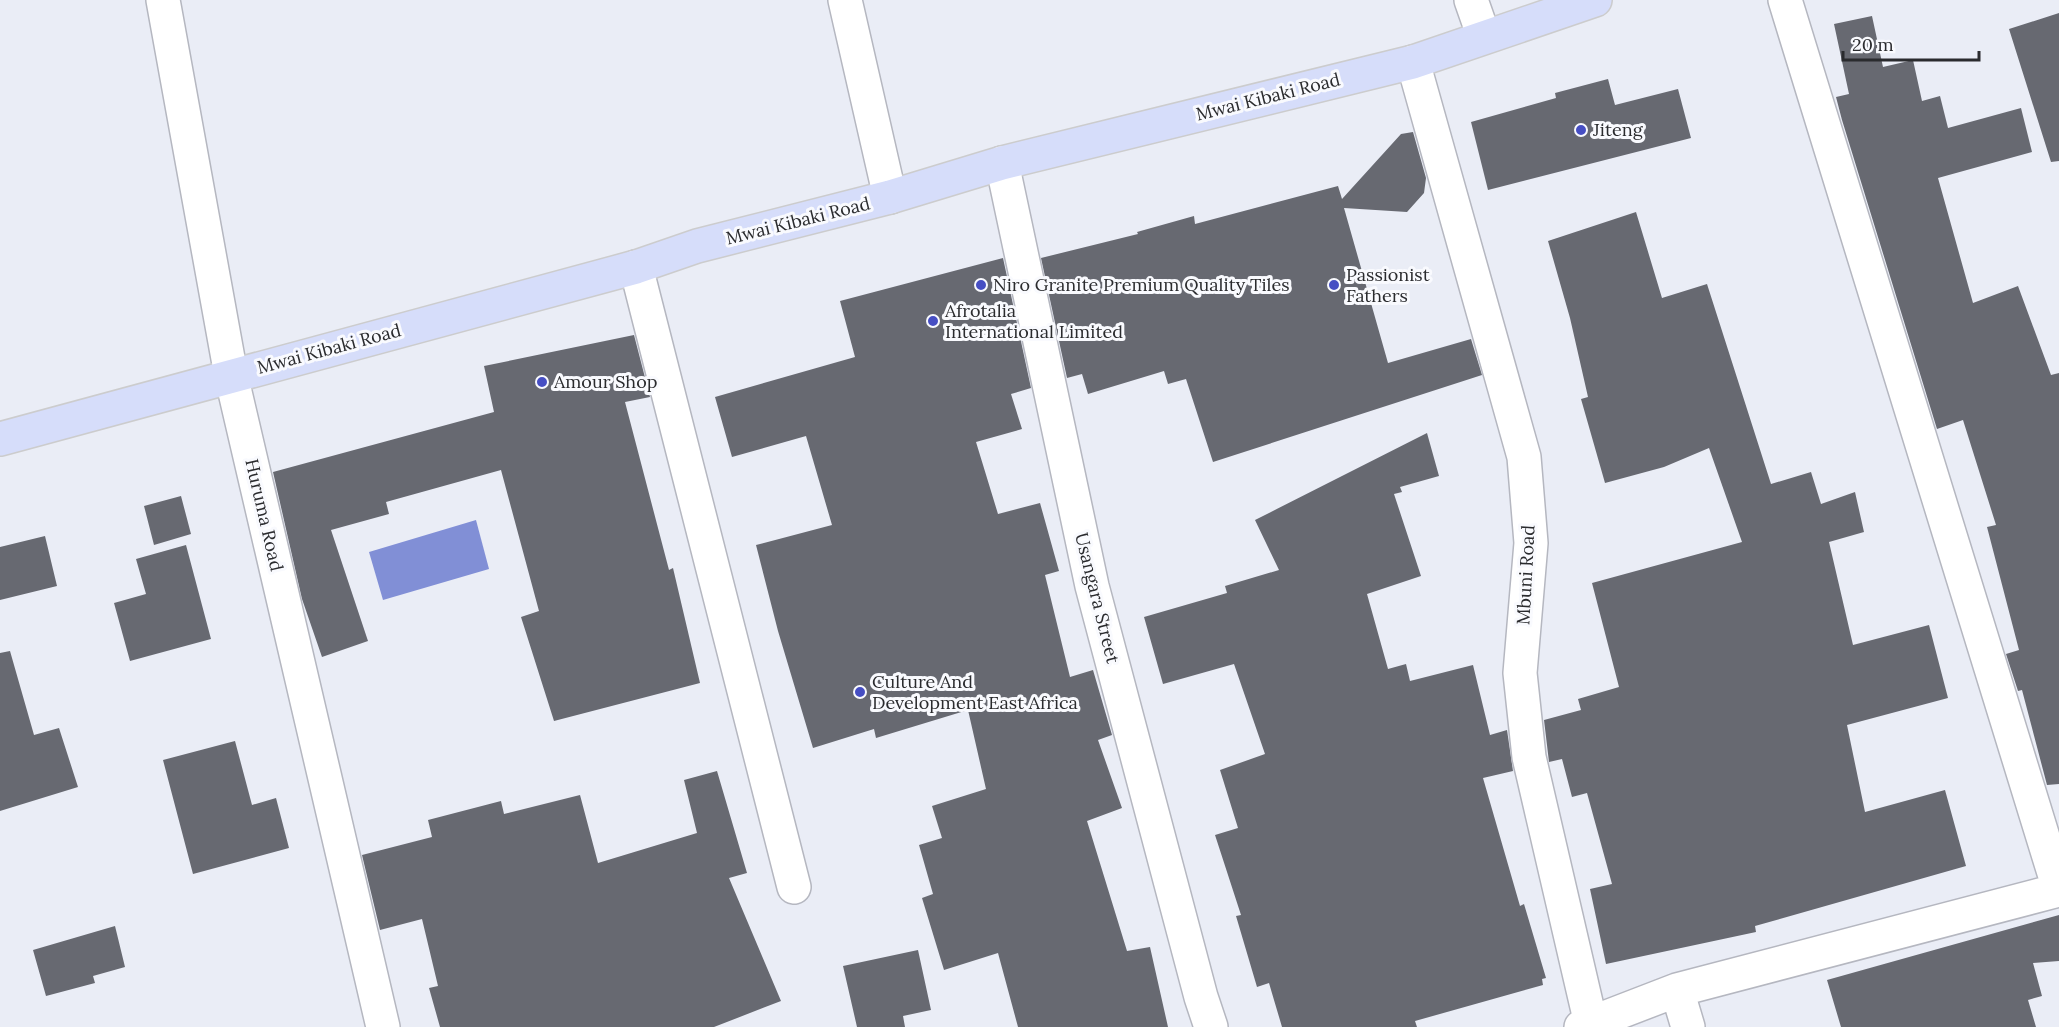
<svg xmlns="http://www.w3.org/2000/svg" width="2059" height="1027" viewBox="0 0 2059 1027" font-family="Lora,serif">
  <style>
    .water { fill: #818fd6 }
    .building { fill: #676971 }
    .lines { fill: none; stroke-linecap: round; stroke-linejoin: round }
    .minor-casing { stroke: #b5b7c0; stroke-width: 36 }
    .major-casing { stroke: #cccccd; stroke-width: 36 }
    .minor { stroke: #fff; stroke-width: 33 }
    .major { stroke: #d6ddfa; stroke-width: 33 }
    .poi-dot { fill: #464ec3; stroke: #f9fafe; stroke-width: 2 }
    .labels { text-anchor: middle; stroke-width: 6; stroke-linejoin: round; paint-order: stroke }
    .street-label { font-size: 18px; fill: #2a2b2e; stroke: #f9fafe }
    .poi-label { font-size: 18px; fill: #2a2b2e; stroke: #f9fafe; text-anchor: start }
  </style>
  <rect width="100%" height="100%" fill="#eaedf6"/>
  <path class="water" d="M 476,520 L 489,569 L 383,600 L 369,552 Z"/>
  <path class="building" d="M 2059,13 L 2059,161 L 2051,162 L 2009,29 Z
    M 1872,16 L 1883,67 L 1913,60 L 1922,101 L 1940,96 L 1948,128 L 2021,108 L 2032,152 L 1938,178 L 1973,303 L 2018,286 L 2051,375 L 2059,373 L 2059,784 L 2047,785 L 2022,690 L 2018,691 L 2006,654 L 2019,650 L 1987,527 L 1996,525 L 1963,420 L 1937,429 L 1842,120 L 1836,97 L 1849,94 L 1834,24 Z
    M 1608,79 L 1615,105 L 1678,89 L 1691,138 L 1488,190 L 1471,122 L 1556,98 L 1555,93 Z
    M 1413,132 L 1426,178 L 1424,193 L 1407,212 L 1344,208 L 1388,363 L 1471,339 L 1482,375 L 1213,462 L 1186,379 L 1168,384 L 1164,371 L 1088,394 L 1082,374 L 1067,378 L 1041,258 L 1138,234 L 1137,232 L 1194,216 L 1195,224 L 1338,186 L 1342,199 L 1401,134 Z
    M 1636,212 L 1662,298 L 1707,284 L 1771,484 L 1811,472 L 1821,504 L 1855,492 L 1864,532 L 1829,542 L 1853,645 L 1929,625 L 1948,698 L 1847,725 L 1865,812 L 1945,790 L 1966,866 L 1755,926 L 1756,932 L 1606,964 L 1590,889 L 1612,884 L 1587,793 L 1572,797 L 1562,759 L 1549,762 L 1544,720 L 1581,710 L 1578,699 L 1619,687 L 1592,583 L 1742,542 L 1709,448 L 1664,467 L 1605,483 L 1581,399 L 1588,397 L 1570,318 L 1548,241 Z
    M 1003,258 L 1031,388 L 1011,394 L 1022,429 L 976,442 L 998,514 L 1040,503 L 1059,571 L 1045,575 L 1070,677 L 1093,670 L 1112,735 L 1098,740 L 1122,808 L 1087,821 L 1127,951 L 1150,947 L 1168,1027 L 1018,1027 L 998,953 L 944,970 L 922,898 L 933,894 L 919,845 L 942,838 L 932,806 L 986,789 L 968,710 L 876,738 L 874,729 L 813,748 L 778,631 L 756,545 L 832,525 L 806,436 L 732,457 L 715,397 L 855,357 L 840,301 Z
    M 634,335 L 650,397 L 625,402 L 669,570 L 673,568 L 700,683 L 554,721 L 521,617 L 539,611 L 501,470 L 386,502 L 389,514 L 331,530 L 368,641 L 322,657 L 302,599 L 273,472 L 494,412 L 484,366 Z
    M 1427,433 L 1439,476 L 1400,487 L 1402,492 L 1394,494 L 1421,576 L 1367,594 L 1388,669 L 1406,664 L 1410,681 L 1473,665 L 1490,735 L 1507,730 L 1513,771 L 1483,778 L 1520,906 L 1524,904 L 1546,978 L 1542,979 L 1543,985 L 1415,1021 L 1417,1027 L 1282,1027 L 1269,983 L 1257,987 L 1236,916 L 1241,915 L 1215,835 L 1238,828 L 1220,770 L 1265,754 L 1234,664 L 1163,684 L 1144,617 L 1227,593 L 1225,586 L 1279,570 L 1255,520 Z
    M 181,496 L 191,534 L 154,545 L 144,506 Z
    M 45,536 L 57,586 L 0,600 L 0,547 Z
    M 186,545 L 211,639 L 130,661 L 114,603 L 146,594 L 136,559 Z
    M 10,651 L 34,735 L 59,728 L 78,787 L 0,811 L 0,653 Z
    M 235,741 L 252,805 L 276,798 L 289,848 L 193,874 L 163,760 Z
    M 717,771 L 747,873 L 729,878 L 781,1001 L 714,1027 L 440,1027 L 429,988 L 438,986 L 422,919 L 380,930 L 362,855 L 432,837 L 428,820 L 501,801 L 504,814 L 580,795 L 598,863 L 697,833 L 684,780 Z
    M 2059,915 L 2059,961 L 2033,963 L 2042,996 L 2028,1000 L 2036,1027 L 1841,1027 L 1827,980 Z
    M 115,926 L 125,967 L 93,976 L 95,983 L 46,996 L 33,950 Z
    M 918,950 L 931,1010 L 903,1016 L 905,1027 L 857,1027 L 843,966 Z"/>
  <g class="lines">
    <g class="minor-casing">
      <path id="minor" d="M 163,0 L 231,375 L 383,1027
        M 845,0 L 890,197
        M 1471,0 L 1484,37
        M 1785,0 L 2059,889
        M 1413,62 L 1524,457 L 1531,543 L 1520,673 L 1529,757 L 1591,1024
        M 1002,163 L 1092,586 L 1201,997 L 1211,1027
        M 636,267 L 794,887
        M 1677,990 L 1688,1027
        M 1581,1027 L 1677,990 L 2059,890"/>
    </g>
    <g class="major-casing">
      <path id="major" d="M 0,439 L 636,267 L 697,246 L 890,197 L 1002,163 L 1413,62 L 1595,0"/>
    </g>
    <use href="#minor" class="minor"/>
    <use href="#major" class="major"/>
  </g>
  <g class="poi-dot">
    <circle cx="1581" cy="130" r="6"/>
    <circle cx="981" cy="285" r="6"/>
    <circle cx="1334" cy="285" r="6"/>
    <circle cx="933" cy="321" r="6"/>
    <circle cx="542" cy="382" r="6"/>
    <circle cx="860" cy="692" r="6"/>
  </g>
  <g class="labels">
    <g class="street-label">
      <text transform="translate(1268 97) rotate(-14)" y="6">Mwai Kibaki Road</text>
      <text transform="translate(798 221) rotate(-14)" y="6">Mwai Kibaki Road</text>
      <text transform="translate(329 349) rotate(-15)" y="6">Mwai Kibaki Road</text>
      <text transform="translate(264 515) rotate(77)" y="6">Huruma Road</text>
      <text transform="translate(1526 575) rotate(-87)" y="6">Mbuni Road</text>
      <text transform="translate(1097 598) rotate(76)" y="6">Usangara Street</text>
    </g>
    <g class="poi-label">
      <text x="1593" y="136">Jiteng</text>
      <text x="1346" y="281">Passionist<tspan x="1346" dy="21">Fathers</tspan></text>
      <text x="993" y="291">Niro Granite Premium Quality Tiles</text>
      <text x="945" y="317">Afrotalia<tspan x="945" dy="21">International Limited</tspan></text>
      <text x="554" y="388">Amour Shop</text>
      <text x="872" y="688">Culture And<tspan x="872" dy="21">Development East Africa</tspan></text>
    </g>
  </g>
  <path d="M1843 51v9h136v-9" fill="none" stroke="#2a2b2e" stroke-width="3"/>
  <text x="1852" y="51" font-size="18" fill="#2a2b2e" stroke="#f9fafe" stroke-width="4.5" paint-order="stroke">20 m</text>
</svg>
